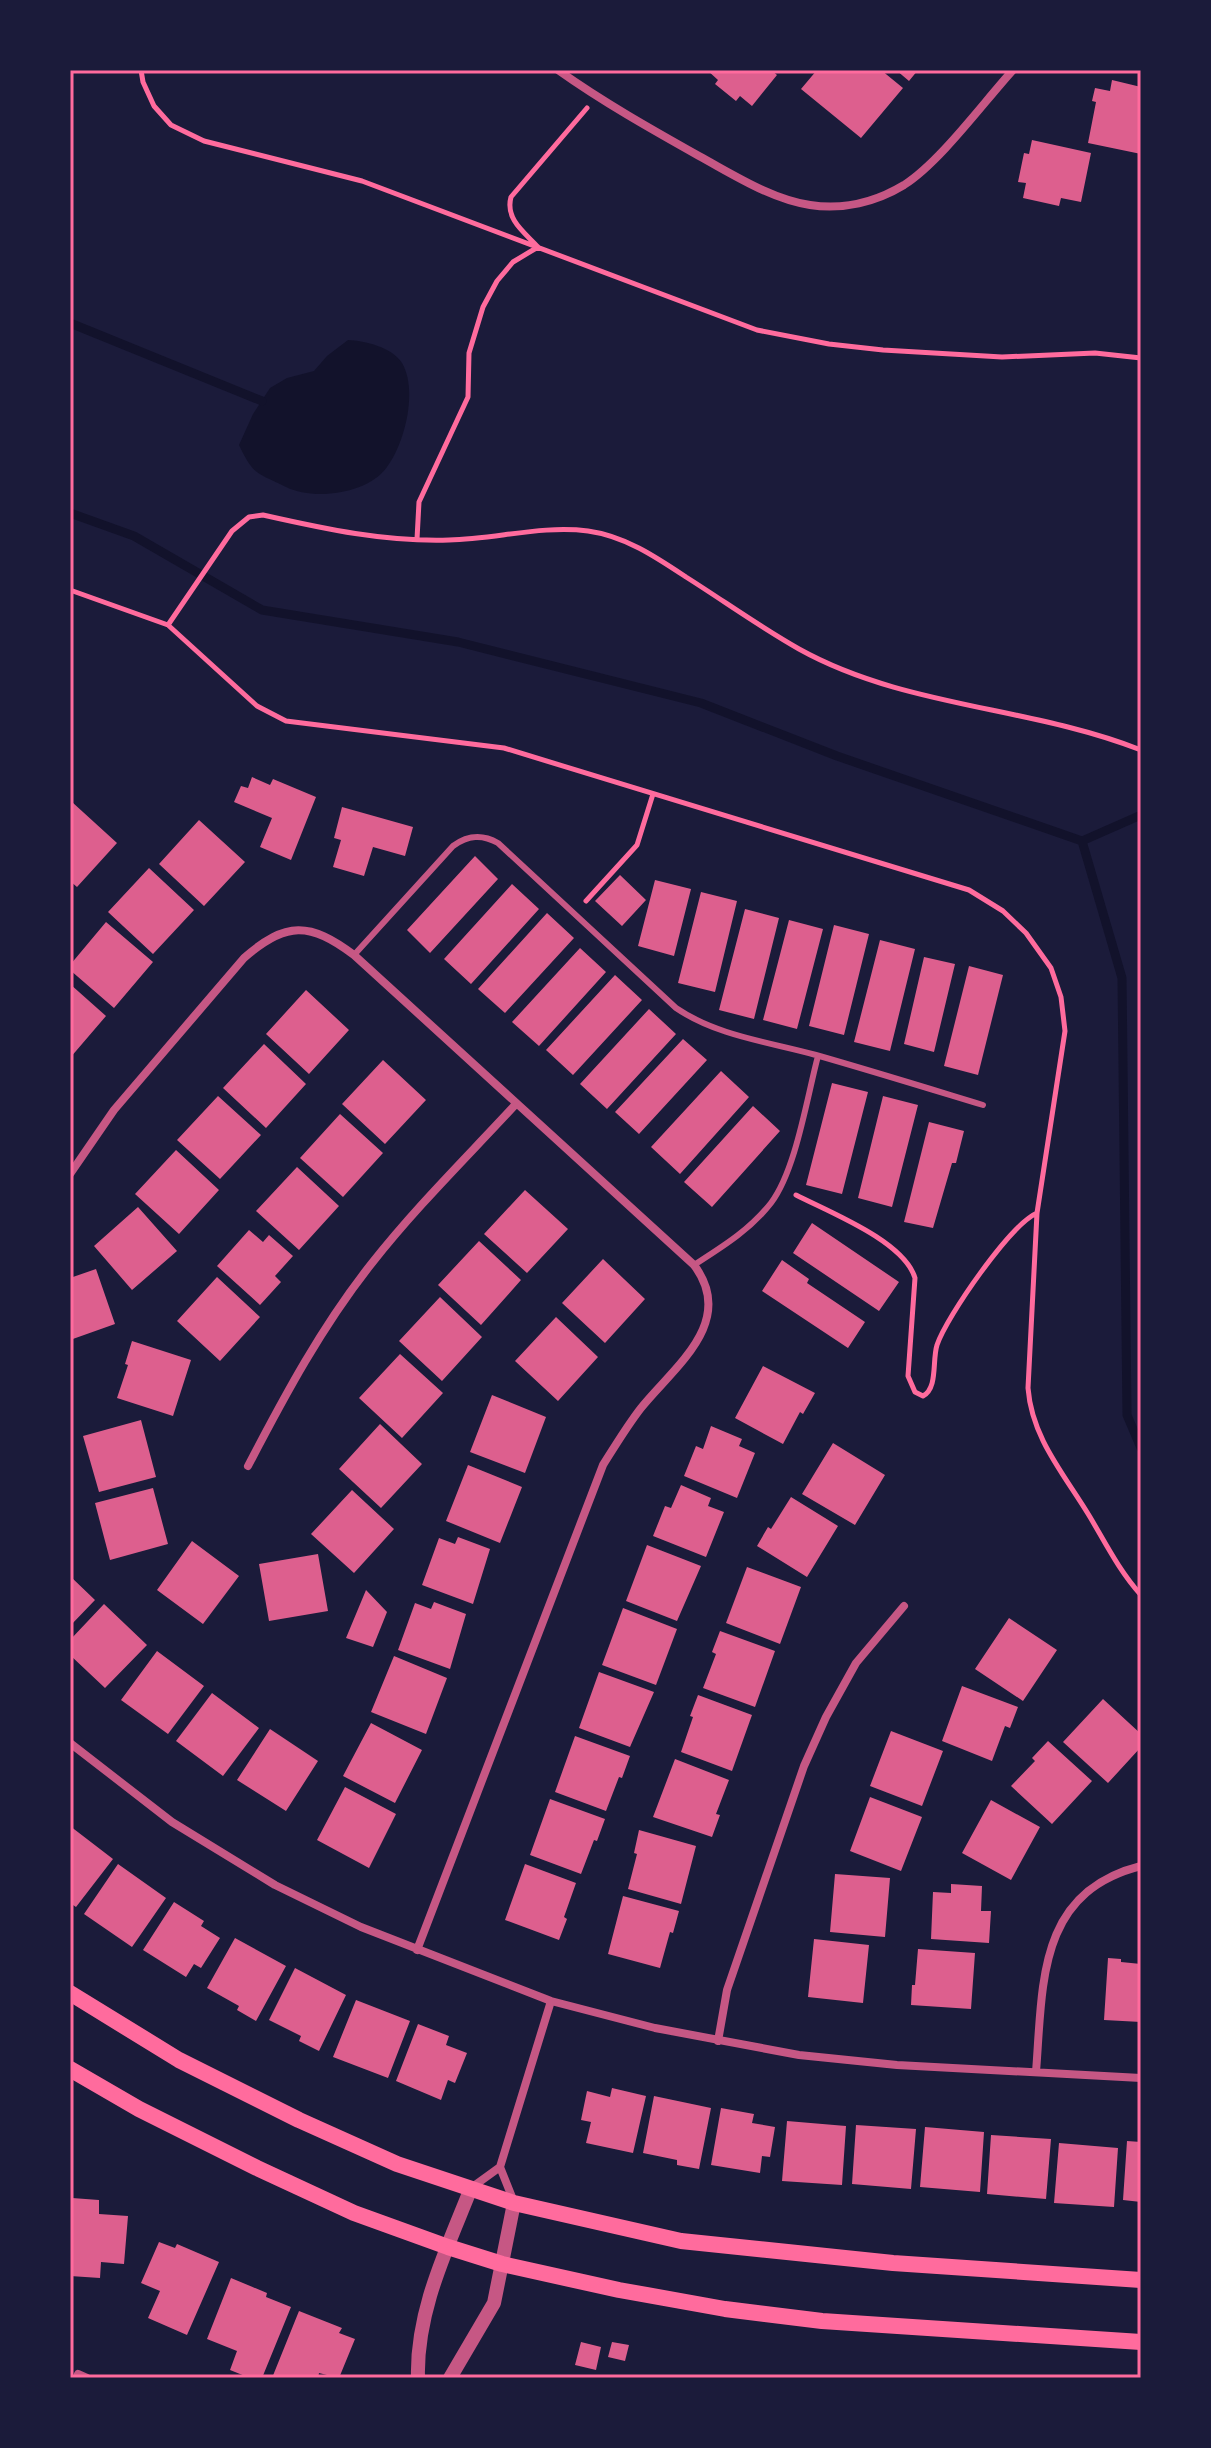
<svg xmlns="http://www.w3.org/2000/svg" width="1211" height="2448" viewBox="0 0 1211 2448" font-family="'Crimson Pro',serif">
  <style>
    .water { fill: #12122b }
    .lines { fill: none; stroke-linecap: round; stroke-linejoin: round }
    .stream { stroke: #12122b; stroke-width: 9 }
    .building { fill: #dd5f8e }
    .path { stroke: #ff6b9d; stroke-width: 5 }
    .service { stroke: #c65784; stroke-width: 6 }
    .minor { stroke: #c65784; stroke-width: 8 }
    .tertiary { stroke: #c65784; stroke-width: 14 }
    .secondary { stroke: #ff6b9d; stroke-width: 16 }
    .neatline { fill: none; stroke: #ff6b9d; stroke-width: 3 }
  </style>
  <rect width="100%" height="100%" fill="#1b1b3a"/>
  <path class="water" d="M 348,340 C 365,341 392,347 402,363 C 418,390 405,443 387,467 C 368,494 314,501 286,487 C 256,472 254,476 239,445 L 253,414 L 270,388 L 287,378 L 314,371 L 327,356 Z"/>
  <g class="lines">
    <path class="stream" d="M 70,323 L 262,401
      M 70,513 L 134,536 L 262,610 L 458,642 L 701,703 L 837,756 L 1082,841
      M 1082,841 L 1122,978 L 1127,1415 L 1141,1448
      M 1082,841 L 1141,815"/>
  </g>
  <path class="building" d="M 707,70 L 771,70 L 777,75 L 752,106 L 740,96 L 736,101 L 715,84 L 718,80 Z
    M 817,70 L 881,70 L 903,88 L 861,138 L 801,89 Z
    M 896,70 L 918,70 L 909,81 Z
    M 1112,80 L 1141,87 L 1141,154 L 1088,143 L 1096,102 L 1092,101 L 1095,88 L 1110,91 Z
    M 1032,140 L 1091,153 L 1081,202 L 1061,198 L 1059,206 L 1023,198 L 1026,183 L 1018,182 L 1024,153 L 1029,154 Z
    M 252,777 L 270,785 L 273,779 L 316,797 L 291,860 L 260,847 L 272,818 L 234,802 L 241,786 L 248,788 Z
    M 72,802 L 117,843 L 77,887 L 70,881 L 70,804 Z
    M 342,807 L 413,827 L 405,856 L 373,847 L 364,876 L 333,867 L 341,840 L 334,838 Z
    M 199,820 L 245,862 L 204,906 L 159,864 Z
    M 475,856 L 498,879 L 430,953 L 407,930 Z
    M 149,868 L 194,910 L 153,954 L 108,912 Z
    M 620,875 L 646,900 L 622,926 L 595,901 Z
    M 655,880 L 691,889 L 674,956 L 638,946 Z
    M 512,884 L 539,909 L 471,984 L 444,959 Z
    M 701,892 L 737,901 L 715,992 L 678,983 Z
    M 745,909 L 779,918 L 754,1019 L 719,1010 Z
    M 547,913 L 574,938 L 505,1013 L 478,989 Z
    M 789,920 L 823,929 L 797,1029 L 763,1020 Z
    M 106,922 L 153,962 L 114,1008 L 70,970 L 70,965 Z
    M 834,925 L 869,934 L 844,1035 L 809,1026 Z
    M 880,940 L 915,949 L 890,1051 L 854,1042 Z
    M 580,948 L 606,972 L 539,1046 L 512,1022 Z
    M 924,957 L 955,964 L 934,1052 L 904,1044 Z
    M 969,966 L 1003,975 L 978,1075 L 944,1066 Z
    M 615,975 L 642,1000 L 573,1075 L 546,1050 Z
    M 70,984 L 106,1016 L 70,1058 Z
    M 306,990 L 349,1030 L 309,1074 L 266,1034 Z
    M 649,1009 L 676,1034 L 607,1109 L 580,1084 Z
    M 683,1039 L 707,1060 L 639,1134 L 615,1112 Z
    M 264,1044 L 306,1084 L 266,1128 L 223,1088 Z
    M 383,1060 L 426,1100 L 385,1144 L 342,1104 Z
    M 721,1071 L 749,1097 L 680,1174 L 651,1147 Z
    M 832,1083 L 868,1092 L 842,1194 L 806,1185 Z
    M 218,1096 L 261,1135 L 220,1179 L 177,1140 Z
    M 883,1096 L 918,1105 L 892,1207 L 858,1198 Z
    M 753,1106 L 780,1131 L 712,1207 L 684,1182 Z
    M 340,1114 L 383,1153 L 343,1197 L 300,1158 Z
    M 929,1122 L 964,1131 L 956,1163 L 952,1163 L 933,1228 L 904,1222 Z
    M 176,1150 L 219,1190 L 179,1234 L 135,1194 Z
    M 297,1167 L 339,1206 L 299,1250 L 256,1211 Z
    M 525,1190 L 568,1229 L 527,1273 L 484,1234 Z
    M 138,1207 L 177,1251 L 132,1290 L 94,1246 Z
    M 812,1223 L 899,1282 L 879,1311 L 793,1253 Z
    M 249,1230 L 263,1242 L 269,1235 L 293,1256 L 275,1276 L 281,1282 L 260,1305 L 217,1266 Z
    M 479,1241 L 521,1280 L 481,1325 L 438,1285 Z
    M 603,1259 L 645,1299 L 605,1343 L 562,1303 Z
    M 782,1260 L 809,1279 L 807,1283 L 865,1322 L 848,1348 L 762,1291 Z
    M 96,1269 L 115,1324 L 70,1340 L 70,1278 Z
    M 217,1277 L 260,1317 L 220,1361 L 177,1321 Z
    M 440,1297 L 482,1337 L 442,1381 L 399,1341 Z
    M 556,1317 L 598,1357 L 558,1401 L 515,1361 Z
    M 132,1341 L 191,1360 L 173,1416 L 117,1398 L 128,1365 L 125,1364 Z
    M 400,1354 L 443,1393 L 402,1438 L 359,1398 Z
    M 763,1366 L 815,1393 L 803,1414 L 800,1412 L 783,1444 L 735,1418 Z
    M 492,1395 L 546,1417 L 525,1473 L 470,1452 Z
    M 141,1420 L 156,1477 L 99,1492 L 83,1436 Z
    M 380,1424 L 422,1464 L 381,1508 L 339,1469 Z
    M 711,1426 L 742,1439 L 739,1446 L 755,1453 L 737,1498 L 684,1476 L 696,1446 L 703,1449 Z
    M 833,1443 L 885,1475 L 855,1525 L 802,1494 Z
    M 468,1465 L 522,1487 L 500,1543 L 446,1521 Z
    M 681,1485 L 711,1498 L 708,1506 L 724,1512 L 706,1557 L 653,1536 L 665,1506 L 671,1508 Z
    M 153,1488 L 168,1544 L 110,1560 L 95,1503 Z
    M 352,1490 L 394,1529 L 354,1573 L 311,1534 Z
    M 791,1497 L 838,1526 L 807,1577 L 757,1546 L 768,1527 L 771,1529 Z
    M 458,1537 L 490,1549 L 473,1604 L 422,1585 L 439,1538 L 455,1544 Z
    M 192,1541 L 239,1576 L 203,1624 L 157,1590 Z
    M 647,1545 L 701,1566 L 677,1621 L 626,1601 Z
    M 318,1554 L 328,1611 L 269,1621 L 259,1564 Z
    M 747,1567 L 801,1587 L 780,1644 L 726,1623 Z
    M 70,1576 L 95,1600 L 70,1626 Z
    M 366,1590 L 387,1612 L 373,1647 L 346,1638 Z
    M 434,1602 L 466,1614 L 450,1669 L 398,1650 L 415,1603 L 431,1609 Z
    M 104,1604 L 147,1645 L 105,1688 L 70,1655 L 70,1640 Z
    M 623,1608 L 677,1629 L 656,1685 L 602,1665 Z
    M 1009,1618 L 1057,1650 L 1023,1701 L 975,1669 Z
    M 720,1631 L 775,1651 L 755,1707 L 703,1688 L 716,1654 L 712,1652 Z
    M 157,1651 L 204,1686 L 168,1734 L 121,1700 Z
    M 394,1656 L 447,1678 L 426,1734 L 371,1712 Z
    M 599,1672 L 654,1692 L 630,1747 L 579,1728 Z
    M 962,1686 L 1018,1707 L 1010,1728 L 1005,1726 L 992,1761 L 942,1741 Z
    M 212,1693 L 259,1728 L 223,1776 L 176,1741 Z
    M 698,1695 L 752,1715 L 732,1771 L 681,1752 L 693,1717 L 690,1716 Z
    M 1103,1699 L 1141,1734 L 1141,1747 L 1108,1783 L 1063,1742 Z
    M 371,1723 L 422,1750 L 395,1803 L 343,1776 Z
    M 270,1729 L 318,1761 L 286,1811 L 237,1780 Z
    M 891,1731 L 943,1751 L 922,1806 L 870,1786 Z
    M 575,1736 L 630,1756 L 622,1778 L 619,1777 L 606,1811 L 555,1792 Z
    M 1048,1741 L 1092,1781 L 1052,1824 L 1011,1786 L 1035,1761 L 1032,1758 Z
    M 675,1759 L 729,1780 L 716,1814 L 720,1815 L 712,1837 L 653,1817 Z
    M 345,1787 L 396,1814 L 369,1868 L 317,1840 Z
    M 870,1797 L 922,1817 L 901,1871 L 850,1851 Z
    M 550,1799 L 605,1819 L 597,1841 L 594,1840 L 581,1874 L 530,1855 Z
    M 991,1800 L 1040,1827 L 1011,1880 L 962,1853 Z
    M 70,1826 L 113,1859 L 76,1907 L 70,1903 Z
    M 639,1830 L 696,1846 L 681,1904 L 628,1889 L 637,1854 L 634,1853 Z
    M 118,1864 L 166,1898 L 132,1947 L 84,1914 Z
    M 525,1864 L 576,1883 L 564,1917 L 567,1919 L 559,1940 L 505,1920 Z
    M 835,1874 L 890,1878 L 885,1937 L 830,1932 Z
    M 951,1884 L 982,1886 L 981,1911 L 991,1911 L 989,1943 L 931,1939 L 933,1892 L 951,1893 Z
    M 623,1896 L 679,1911 L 673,1933 L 670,1932 L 660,1968 L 608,1954 Z
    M 174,1902 L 204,1921 L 201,1926 L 220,1938 L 201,1968 L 194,1964 L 186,1977 L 143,1950 Z
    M 235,1938 L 286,1966 L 256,2021 L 237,2010 L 239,2006 L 207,1988 Z
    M 814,1939 L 869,1945 L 863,2003 L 808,1997 Z
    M 918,1949 L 975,1953 L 971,2009 L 911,2005 L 912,1985 L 915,1985 Z
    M 1108,1958 L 1121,1959 L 1121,1962 L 1141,1964 L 1141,2022 L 1104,2020 Z
    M 295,1968 L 346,1995 L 319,2051 L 299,2041 L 301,2036 L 269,2020 Z
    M 356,2000 L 410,2021 L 388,2078 L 333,2057 Z
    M 418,2024 L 449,2036 L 446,2045 L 467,2053 L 455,2083 L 448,2080 L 441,2100 L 396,2081 Z
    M 612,2088 L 646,2096 L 633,2153 L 586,2143 L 591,2122 L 581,2120 L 587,2091 L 610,2097 Z
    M 654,2096 L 711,2108 L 699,2169 L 677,2165 L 677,2160 L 643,2153 Z
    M 721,2108 L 754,2114 L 752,2123 L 775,2127 L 770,2157 L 762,2156 L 760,2173 L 711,2165 Z
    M 787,2121 L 846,2126 L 842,2185 L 782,2181 Z
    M 856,2125 L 916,2129 L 911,2189 L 852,2184 Z
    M 925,2127 L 984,2132 L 980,2192 L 920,2187 Z
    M 991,2135 L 1051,2139 L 1046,2199 L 987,2194 Z
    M 1127,2141 L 1141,2142 L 1141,2202 L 1123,2200 Z
    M 1059,2143 L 1118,2148 L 1114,2207 L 1054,2203 Z
    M 72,2198 L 99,2200 L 99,2214 L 128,2216 L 124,2264 L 101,2262 L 100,2278 L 70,2276 Z
    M 159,2242 L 175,2248 L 177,2244 L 219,2262 L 187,2335 L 148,2318 L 160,2291 L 141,2283 Z
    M 231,2278 L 267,2293 L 266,2297 L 291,2307 L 262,2378 L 250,2378 L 230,2370 L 237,2351 L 207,2339 Z
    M 299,2311 L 342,2328 L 339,2333 L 355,2339 L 339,2378 L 319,2373 L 318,2378 L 272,2378 Z
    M 581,2342 L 601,2347 L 596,2370 L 575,2365 Z
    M 612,2342 L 629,2345 L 625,2361 L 608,2357 Z"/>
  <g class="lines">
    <path class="path" d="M 141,70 L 143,82 L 154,106 L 171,125 L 204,141 L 362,181 L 757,330 L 829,344 L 883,350 L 1002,357 L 1095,353 L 1141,358
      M 417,539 L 419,502 L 468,397 L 469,353 L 483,307 L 497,281 L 513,262 L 538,247 C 524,232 505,219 511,197 L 587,108
      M 70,590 L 168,625 L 257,706 L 286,721 L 504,748 L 969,890 L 1003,911 L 1026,933 L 1051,968 L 1061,997 L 1065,1031 L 1037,1213 L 1028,1388 C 1032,1439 1065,1475 1090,1517 C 1106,1544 1120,1572 1141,1595
      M 168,625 L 232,531 L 249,517 L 263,515 C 325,529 385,542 449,540 C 496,539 542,525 588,531 C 625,536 656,557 686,577 C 724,601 760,627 799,649 C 905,708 1030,706 1141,750
      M 586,901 L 637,845 L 653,794
      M 796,1195 C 829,1212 904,1241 915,1278 L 908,1376 L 915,1392 L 923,1396 C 938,1388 932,1361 937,1345 C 947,1316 1010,1225 1037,1213"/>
    <path class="service" d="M 354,955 L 453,846 C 468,835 482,834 498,843 L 676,1008 C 717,1036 769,1042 816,1055 C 872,1071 927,1088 983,1105
      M 694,1265 C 722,1247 750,1230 771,1203 C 796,1170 807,1097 818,1056"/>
    <path class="minor" d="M 558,70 C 603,102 651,129 699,156 C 734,175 771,199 810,205 C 843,210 876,202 904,185 C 940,162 983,103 1013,70
      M 70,1174 L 114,1110 L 244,958 C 286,921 310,922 354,955 L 694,1265 C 737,1322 674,1367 641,1408 C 627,1426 615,1446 603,1465 L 417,1950
      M 248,1466 C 285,1395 322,1326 372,1263 C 416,1207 467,1157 515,1105
      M 70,1743 L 172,1822 L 275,1885 L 361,1927 L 551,2001 L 655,2028 L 799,2055 L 897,2065 L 1141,2078
      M 718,2041 L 727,1990 L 804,1766 L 826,1717 L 856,1663 L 904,1606
      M 1036,2072 C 1043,1984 1037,1892 1141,1866
      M 471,2188 L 500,2167
      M 514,2202 L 500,2167 L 551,2001
      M 78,2374 L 87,2378"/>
    <path class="tertiary" d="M 418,2378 C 416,2311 447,2249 471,2188
      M 450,2378 L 494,2303 L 514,2203"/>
    <path class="secondary" d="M 70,1993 L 179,2060 L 299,2120 L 397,2164 L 514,2203 L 681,2241 L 893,2263 L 1141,2280
      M 70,2069 L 139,2109 L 257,2168 L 354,2213 L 448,2247 L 502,2264 L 619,2290 L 725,2309 L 822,2321 L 1141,2342"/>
  </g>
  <rect width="1211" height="2448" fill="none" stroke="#1b1b3a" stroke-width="144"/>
  <rect x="72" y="72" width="1067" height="2304" class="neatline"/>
</svg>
